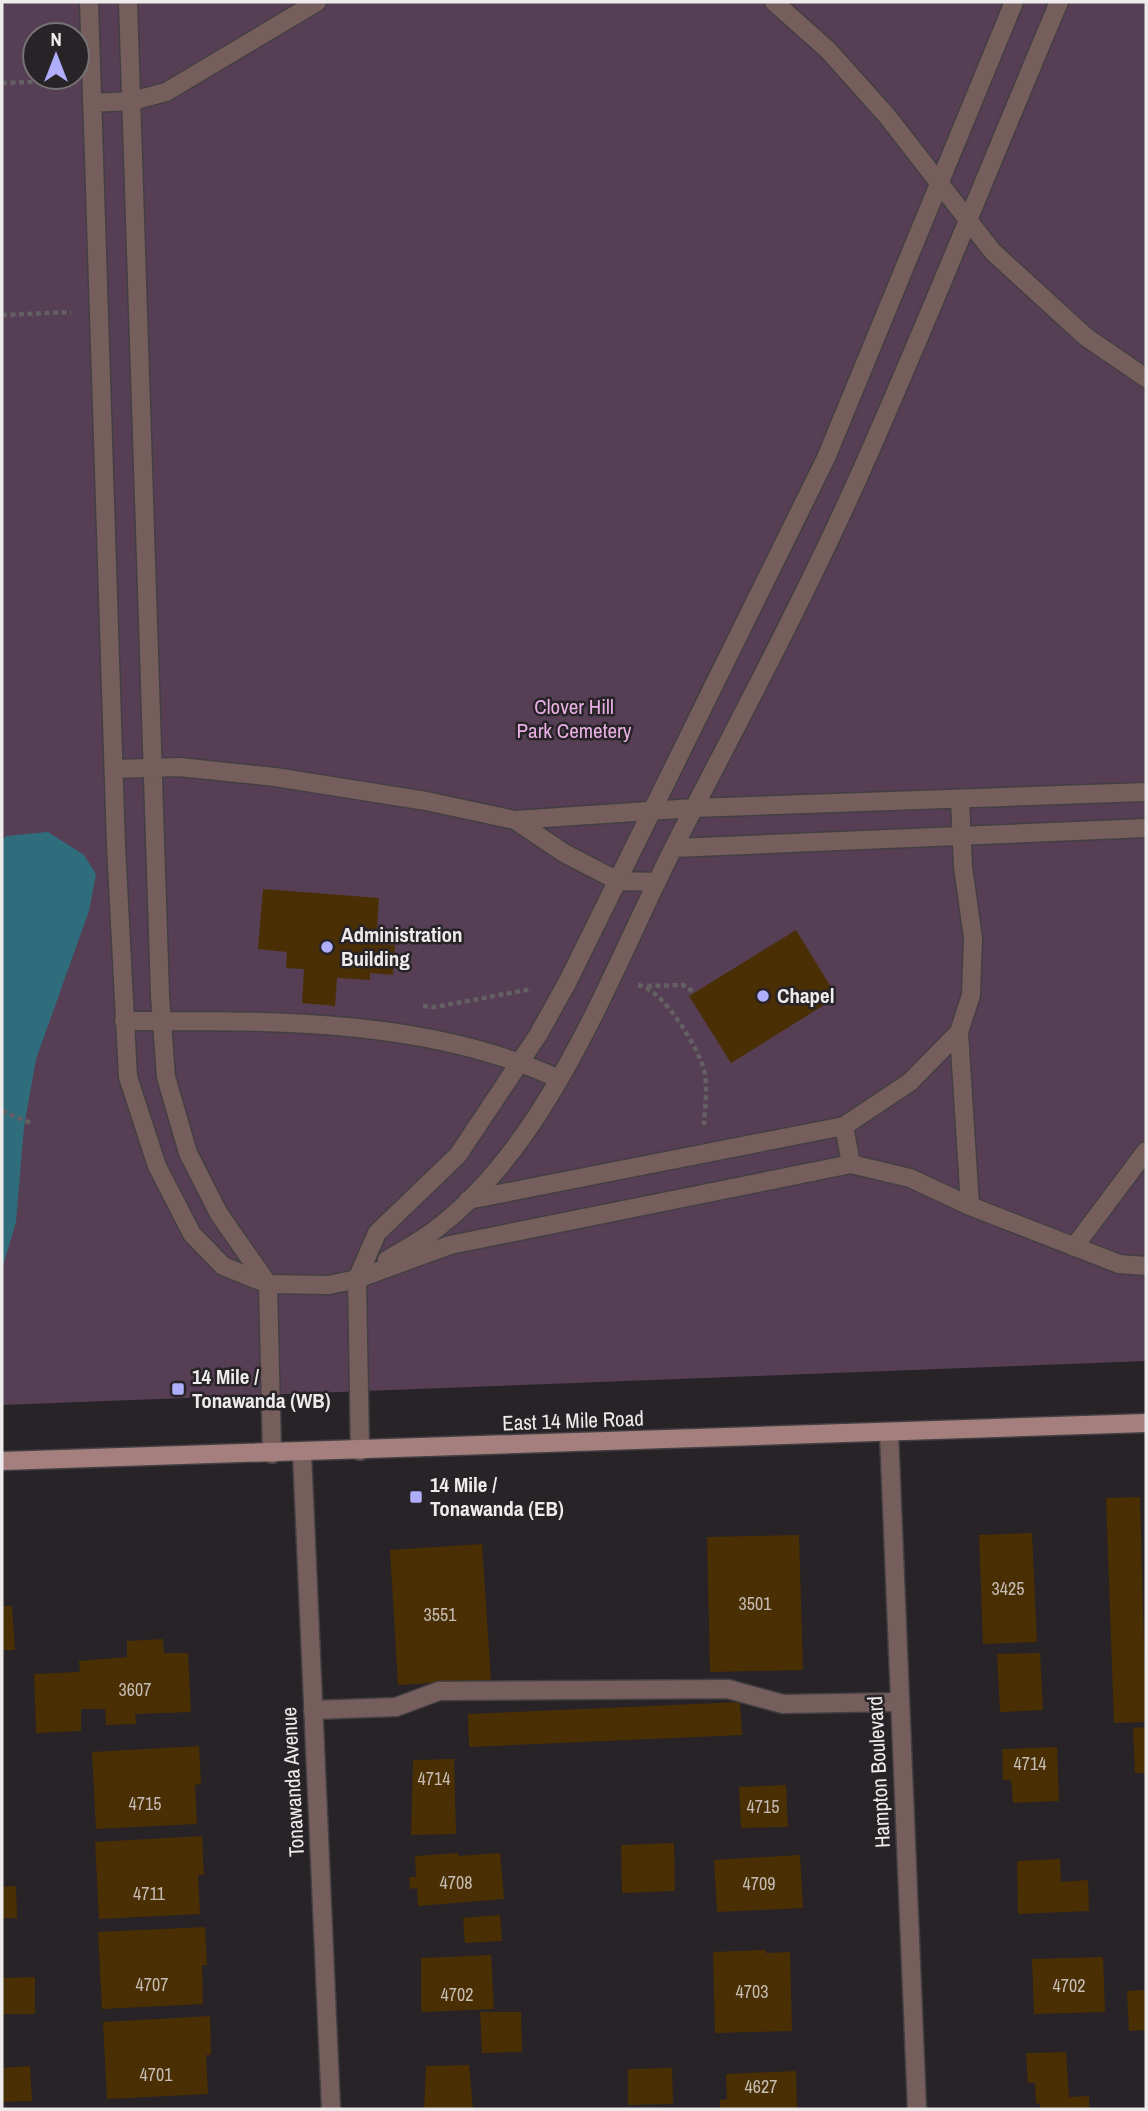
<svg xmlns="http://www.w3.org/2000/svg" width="1148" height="2111" viewBox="0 0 1148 2111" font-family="'Archivo Narrow',sans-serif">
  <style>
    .green { fill: #563f54; fill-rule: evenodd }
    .water { fill: #2f6d7d }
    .building { fill: #4a2f04 }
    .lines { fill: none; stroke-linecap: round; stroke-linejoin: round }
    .lane-casing { stroke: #433f43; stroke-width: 21 }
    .street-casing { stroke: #433f43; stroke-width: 21 }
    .secondary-casing { stroke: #433f43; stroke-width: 21 }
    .path { stroke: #635f63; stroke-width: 4.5; stroke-dasharray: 5 3.5; stroke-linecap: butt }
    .lane { stroke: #765e5d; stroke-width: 18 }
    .street { stroke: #765e5d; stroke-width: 18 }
    .secondary { stroke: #a47f7d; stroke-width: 18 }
    .poi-dot { fill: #afaefa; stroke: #272327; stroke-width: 2.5 }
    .labels { text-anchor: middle; stroke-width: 5; stroke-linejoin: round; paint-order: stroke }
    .number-label { font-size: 18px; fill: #c5bcb3 }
    .park-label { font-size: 21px; fill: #eaafe5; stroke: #272327 }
    .poi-label { font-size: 21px; font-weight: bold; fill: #eeebed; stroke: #272327; text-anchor: start }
    .street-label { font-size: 21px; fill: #eeebed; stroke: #272327 }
  </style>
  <rect width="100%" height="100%" fill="#272327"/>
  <path class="green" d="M 2,2 L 1146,2 L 1146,1361 L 2,1405 ZM 35,35 L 77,35 L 77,77 L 35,77 Z"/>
  <path class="water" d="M 48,832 L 84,855 L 96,874 L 89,911 L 36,1059 L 24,1127 L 16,1222 L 2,1269 L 2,841 L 6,836 Z"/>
  <path class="building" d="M 263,889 L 379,898 L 376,944 L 395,945 L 393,975 L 370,973 L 370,980 L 337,978 L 335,1006 L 302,1003 L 304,969 L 286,968 L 287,952 L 258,949 Z
    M 796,930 L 837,997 L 731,1063 L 689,996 Z
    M 1140,1497 L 1146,1722 L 1114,1723 L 1106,1498 Z
    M 1032,1533 L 1037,1642 L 983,1644 L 979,1535 Z
    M 799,1535 L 803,1670 L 710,1672 L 707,1537 Z
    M 482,1544 L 491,1680 L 398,1685 L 390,1550 Z
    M 2,1606 L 12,1606 L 15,1650 L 2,1650 Z
    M 163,1639 L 164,1653 L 188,1653 L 191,1712 L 135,1714 L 136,1724 L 106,1725 L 105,1709 L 81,1709 L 81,1731 L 36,1733 L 34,1674 L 80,1672 L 79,1661 L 127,1657 L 127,1641 Z
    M 1040,1653 L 1043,1710 L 1000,1712 L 997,1654 Z
    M 740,1702 L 742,1735 L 469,1747 L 468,1714 Z
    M 1146,1727 L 1146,1773 L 1135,1773 L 1133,1728 Z
    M 199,1746 L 201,1784 L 195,1785 L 197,1824 L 96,1829 L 92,1752 Z
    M 1057,1747 L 1059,1801 L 1013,1803 L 1011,1780 L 1003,1780 L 1002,1749 Z
    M 454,1759 L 456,1834 L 411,1835 L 413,1760 Z
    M 786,1785 L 788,1827 L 741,1828 L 739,1787 Z
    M 202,1836 L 204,1875 L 198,1875 L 200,1914 L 99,1919 L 95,1842 Z
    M 674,1843 L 675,1891 L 622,1893 L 621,1845 Z
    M 458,1853 L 459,1856 L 500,1853 L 504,1899 L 418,1906 L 417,1888 L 410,1889 L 409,1877 L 416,1877 L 415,1856 Z
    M 800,1855 L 803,1908 L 717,1912 L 714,1860 Z
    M 1060,1859 L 1061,1882 L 1088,1880 L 1089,1911 L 1018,1914 L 1017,1861 Z
    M 16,1886 L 17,1918 L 2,1918 L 2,1887 Z
    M 500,1915 L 502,1941 L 465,1943 L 463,1918 Z
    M 205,1927 L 207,1965 L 202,1965 L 203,2004 L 102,2009 L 98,1932 Z
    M 766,1950 L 766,1953 L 790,1952 L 792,2031 L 715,2033 L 713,1952 Z
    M 491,1955 L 494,2009 L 423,2012 L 421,2010 L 421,1958 Z
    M 1103,1957 L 1105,2012 L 1034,2014 L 1032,1959 Z
    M 35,1977 L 35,2014 L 2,2014 L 2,1978 Z
    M 1146,1990 L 1146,2030 L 1129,2031 L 1127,1991 Z
    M 480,2012 L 521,2012 L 522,2052 L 482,2053 Z
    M 210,2016 L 211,2055 L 206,2055 L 208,2094 L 107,2099 L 103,2022 Z
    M 1066,2052 L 1069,2097 L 1089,2096 L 1089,2109 L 1040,2109 L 1040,2103 L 1036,2104 L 1035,2083 L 1028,2083 L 1026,2053 Z
    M 469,2065 L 473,2109 L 424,2109 L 426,2066 Z
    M 30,2066 L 32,2101 L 2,2102 L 2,2068 Z
    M 672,2068 L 673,2104 L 628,2105 L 628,2069 Z
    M 796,2071 L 797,2109 L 720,2109 L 720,2100 L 727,2099 L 726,2074 Z"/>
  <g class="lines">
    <g class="lane-casing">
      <path id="lane" d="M 89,2 L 116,846 L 128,1077 L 157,1166 L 192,1234 L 223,1266 L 268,1284 L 329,1285 L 357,1279 L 450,1245 L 851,1164 L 910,1178 L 970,1206 L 1119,1264 L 1146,1266
        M 128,2 L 160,995 L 166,1077 L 188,1153 L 219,1214 L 268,1284 L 272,1454
        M 774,2 L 828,50 L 887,116 L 993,252 L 1086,337 L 1146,378
        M 92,103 L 132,101 L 166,92 L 317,2
        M 114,769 L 179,767 L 275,777 L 426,801 L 515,820 L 694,808 L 1146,792
        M 960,799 L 963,867 L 973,938 L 971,995 L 959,1032 L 970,1206
        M 515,820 L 564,853 L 618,881 L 657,882
        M 674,848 L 1146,828
        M 124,1021 C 268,1021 425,1017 559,1079
        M 844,1126 L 851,1164
        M 468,1200 L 844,1126 L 910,1082 L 959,1032
        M 1074,1247 L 1146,1151
        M 387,1260 C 403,1250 421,1241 436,1229 C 554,1139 612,967 678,839 C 740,719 804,599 859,476 C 929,319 992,160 1059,2
        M 360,1451 L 357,1279 L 377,1233 L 458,1155 L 538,1035 L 567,983 L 826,458 L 1014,2
        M 313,1710 L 396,1707 L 439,1691 L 728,1689 L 783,1704 L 898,1702"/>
    </g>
    <g class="street-casing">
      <path id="street" d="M 889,1433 L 917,2109
        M 302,1453 L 331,2109"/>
    </g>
    <g class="secondary-casing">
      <path id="secondary" d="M 2,1461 L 1146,1423"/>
    </g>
    <path class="path" d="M 2,83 L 63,81
      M 2,315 L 71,312
      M 638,985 C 662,988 698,1047 704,1070 C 708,1087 705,1107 704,1125
      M 647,986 L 683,985 L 694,992
      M 423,1006 L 435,1007 L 532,989
      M 2,1111 L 33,1124"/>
    <use href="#lane" class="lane"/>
    <use href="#street" class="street"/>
    <use href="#secondary" class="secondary"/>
  </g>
  <g class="poi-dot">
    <circle cx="327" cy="947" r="7"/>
    <circle cx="763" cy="996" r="7"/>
    <rect x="171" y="1382" width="14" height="14" rx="3.5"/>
    <rect x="409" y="1490" width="14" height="14" rx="3.5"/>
  </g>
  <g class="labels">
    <g class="number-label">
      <text x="1008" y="1595">3425</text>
      <text x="755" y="1610">3501</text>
      <text x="440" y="1621">3551</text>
      <text x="135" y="1696">3607</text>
      <text x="1030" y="1770">4714</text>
      <text x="434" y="1785">4714</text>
      <text x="145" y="1810">4715</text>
      <text x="763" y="1813">4715</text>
      <text x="456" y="1889">4708</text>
      <text x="759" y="1890">4709</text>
      <text x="149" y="1900">4711</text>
      <text x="152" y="1991">4707</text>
      <text x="1069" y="1992">4702</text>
      <text x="752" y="1998">4703</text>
      <text x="457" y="2001">4702</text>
      <text x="156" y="2081">4701</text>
      <text x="761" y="2093">4627</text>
    </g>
    <g class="park-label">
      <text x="574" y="714">Clover Hill<tspan x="574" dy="24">Park Cemetery</tspan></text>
    </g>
    <g class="poi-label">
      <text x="341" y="942">Administration<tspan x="341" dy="24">Building</tspan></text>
      <text x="777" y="1003">Chapel</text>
      <text x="192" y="1384">14 Mile /<tspan x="192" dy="24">Tonawanda (WB)</tspan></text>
      <text x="430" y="1492">14 Mile /<tspan x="430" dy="24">Tonawanda (EB)</tspan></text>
    </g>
    <g class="street-label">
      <text transform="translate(573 1421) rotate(-2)" y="7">East 14 Mile Road</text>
      <text transform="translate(879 1772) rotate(-93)" y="7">Hampton Boulevard</text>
      <text transform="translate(293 1782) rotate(-93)" y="7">Tonawanda Avenue</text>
    </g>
  </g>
  <rect width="1148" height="2111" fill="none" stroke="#eeebed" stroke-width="7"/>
  <g transform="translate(56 56)"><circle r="33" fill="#272327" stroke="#777376" stroke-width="2"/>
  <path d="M0-5L12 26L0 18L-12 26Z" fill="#afaefa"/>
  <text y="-10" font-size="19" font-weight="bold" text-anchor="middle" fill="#eeebed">N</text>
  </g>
</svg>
